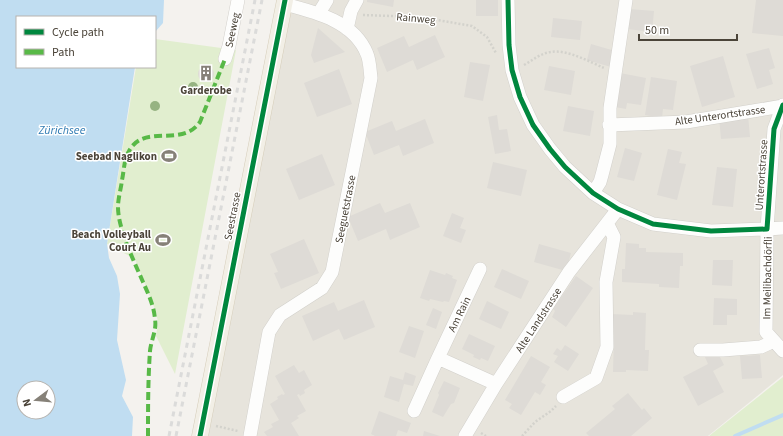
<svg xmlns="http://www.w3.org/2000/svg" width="783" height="436" viewBox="0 0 783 436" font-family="'Source Sans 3',sans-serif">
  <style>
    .residential { fill: #e7e4dc }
    .green { fill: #e1eecf }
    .water { fill: #c0ddf1; fill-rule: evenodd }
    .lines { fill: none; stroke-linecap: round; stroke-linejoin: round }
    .stream { stroke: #c0ddf1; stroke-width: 4 }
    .building { fill: #dedbd6 }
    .minor-casing { stroke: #d2d0cb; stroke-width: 14 }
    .major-casing { stroke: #d6cebb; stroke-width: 17 }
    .path { stroke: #d3d2cc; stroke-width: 2.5; stroke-dasharray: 2 2; stroke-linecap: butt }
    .minor { stroke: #fdfdfc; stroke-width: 13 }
    .major { stroke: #f2efe6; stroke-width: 16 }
    .rail { stroke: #dbdbda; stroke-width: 3; stroke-dasharray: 5 5; stroke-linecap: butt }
    .quiet { stroke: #58b947; stroke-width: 4; stroke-dasharray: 8 4; stroke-linecap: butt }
    .cycleway-casing { stroke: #fff; stroke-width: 8 }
    .cycleway { stroke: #00873e; stroke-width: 5 }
    .tree { fill: #96b382 }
    .labels { text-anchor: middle; stroke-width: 3; stroke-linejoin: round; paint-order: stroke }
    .street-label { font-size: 11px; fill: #4b4439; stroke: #fff }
    .poi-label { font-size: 11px; font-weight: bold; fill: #4b4439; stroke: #fff; text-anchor: end }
    .water-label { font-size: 12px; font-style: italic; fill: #2e7ab2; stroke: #fff }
  </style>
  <rect width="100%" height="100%" fill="#f4f2ee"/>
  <path class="residential" d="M 289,0 L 783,0 L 783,375 L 708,436 L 207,436 Z"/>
  <path class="green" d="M 155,39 L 236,50 L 175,374 L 156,336 L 158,322 L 156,312 L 135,259 L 107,244 L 136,67 L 155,67 Z
    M 783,377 L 783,436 L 709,436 Z"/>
  <path class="water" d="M 0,0 L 164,0 L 163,23 L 155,32 L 155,17 L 17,17 L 17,67 L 135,67 L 107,244 L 109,258 L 117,276 L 120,294 L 117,340 L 126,380 L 122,396 L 133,417 L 132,436 L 0,436 ZM 24,388 L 48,388 L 48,412 L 24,412 Z"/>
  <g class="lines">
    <path class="stream" d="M 735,436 L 783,415"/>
  </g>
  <path class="building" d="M 367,0 L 394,0 L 393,7 L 367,2 Z
    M 476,0 L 498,0 L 498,16 L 476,16 Z
    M 756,0 L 783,0 L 783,36 L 752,33 Z
    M 629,9 L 654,11 L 652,32 L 627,29 Z
    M 553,18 L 582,21 L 580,40 L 551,37 Z
    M 318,28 L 345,52 L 314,63 L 311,55 Z
    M 435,35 L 445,57 L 417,70 L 413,60 L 387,72 L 377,48 L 404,36 L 409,47 Z
    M 591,44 L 615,51 L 611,67 L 587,60 Z
    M 769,48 L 775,68 L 769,70 L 773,84 L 757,89 L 746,54 Z
    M 723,56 L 735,97 L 702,107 L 690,66 Z
    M 470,62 L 490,65 L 483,101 L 464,97 Z
    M 549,66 L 575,71 L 571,95 L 544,90 Z
    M198 74a8 8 0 1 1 16 0a8 8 0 1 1-16 0Z
    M 339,69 L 352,104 L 317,117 L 304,83 Z
    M 620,73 L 646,78 L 641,105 L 627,103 L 626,109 L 615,107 Z
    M 651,77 L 677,81 L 673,110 L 663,109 L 662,118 L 645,115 Z
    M 568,106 L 594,111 L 590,136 L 563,131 Z
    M 497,115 L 499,130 L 507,129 L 511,151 L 495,154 L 488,117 Z
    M 748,115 L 750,137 L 721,139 L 719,117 Z
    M 425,119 L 434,143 L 403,156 L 399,145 L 374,155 L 365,132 L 392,121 L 396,131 Z
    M 625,148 L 642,153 L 634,181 L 617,177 Z
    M 668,149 L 682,152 L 679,163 L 686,164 L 677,200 L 657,195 Z
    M 322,154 L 335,185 L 299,200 L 286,169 Z
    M 493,162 L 527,170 L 521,196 L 487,188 Z
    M 717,167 L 737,169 L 733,207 L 712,205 Z
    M 380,203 L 385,213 L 410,203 L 420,227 L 390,240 L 386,229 L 358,241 L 348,217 Z
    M 452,213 L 464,218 L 460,228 L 466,230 L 461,243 L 443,236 Z
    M 304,239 L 319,273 L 281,289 L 274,273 L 278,272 L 270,254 Z
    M 626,243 L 639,244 L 639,248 L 646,248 L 646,252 L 683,253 L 683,266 L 680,266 L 679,288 L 659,287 L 659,284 L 622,282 L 622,269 L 625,269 Z
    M 539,244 L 571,253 L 566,271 L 534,262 Z
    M 713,260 L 733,260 L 732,286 L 712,285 Z
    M 502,269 L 529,281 L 521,299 L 494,287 Z
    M 430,270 L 445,275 L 446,273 L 453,276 L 452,278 L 457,280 L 449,302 L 444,301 L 443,302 L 430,299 L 429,301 L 420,298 Z
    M 576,276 L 593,288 L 566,327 L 552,317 L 555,311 L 553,309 Z
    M 714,298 L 737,299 L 737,315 L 727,315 L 727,325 L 713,325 Z
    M 364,300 L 375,327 L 344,340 L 339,329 L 313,341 L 302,316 L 334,302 L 338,311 Z
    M 487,301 L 509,312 L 501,329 L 479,319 Z
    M 433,308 L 442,312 L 436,329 L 426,325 Z
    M 633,312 L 646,313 L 645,350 L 649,350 L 648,371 L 626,370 L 626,372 L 613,372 L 614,335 L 610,335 L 611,314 L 633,315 Z
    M 409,326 L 424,331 L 415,358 L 399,352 Z
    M 469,334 L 495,346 L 488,361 L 481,358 L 480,360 L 473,357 L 474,355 L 462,349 Z
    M 565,345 L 579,354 L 568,371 L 554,362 L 558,356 L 553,354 L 557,348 L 561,351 Z
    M 717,351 L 724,365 L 713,371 L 724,392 L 698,406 L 683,377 L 708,364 L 705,357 Z
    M 760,355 L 762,378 L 742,379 L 740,356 Z
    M 531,356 L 550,367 L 541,382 L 546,385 L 540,395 L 535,392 L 521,415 L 509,408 L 512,404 L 505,400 Z
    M 294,365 L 299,373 L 304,370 L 312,385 L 304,390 L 305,393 L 300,396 L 299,394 L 297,395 L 306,411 L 297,416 L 299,418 L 291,423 L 299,436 L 267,436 L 264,432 L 273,427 L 271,424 L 279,420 L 270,404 L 278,399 L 277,397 L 282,394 L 283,395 L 285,394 L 275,376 Z
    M 405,372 L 416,376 L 413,386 L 404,384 L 399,402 L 384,397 L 390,376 L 403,380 Z
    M 444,381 L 460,388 L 454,403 L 451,404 L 443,417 L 432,412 L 439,395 L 438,393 Z
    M 628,393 L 642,410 L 644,408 L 652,418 L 631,436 L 589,436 L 586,433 L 615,409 L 612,406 Z
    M 379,411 L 411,423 L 407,433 L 398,430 L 396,436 L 375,436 L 371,434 Z
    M 424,431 L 440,436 L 423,436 Z"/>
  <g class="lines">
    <g class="minor-casing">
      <path id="minor" d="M 508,0 L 509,45 L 512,70 L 520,97 L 533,125 L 550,149 L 565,167 L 593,193 L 618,209 L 653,224 L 711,231 L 767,229 L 774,129 L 783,105
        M 319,13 L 327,0
        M 347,29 L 351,11 L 357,0
        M 225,59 L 229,46 L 238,0
        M 609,125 L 686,122 L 783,106
        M 593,193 L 600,182 L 602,175 L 610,144 L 610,108 L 626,0
        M 783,228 L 767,229 L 766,332 L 783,351
        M 480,269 L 438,358 L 496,384
        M 700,350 L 723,350 L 761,347 L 774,341
        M 563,397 L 596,378 L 607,347 L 606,282 L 614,237 L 607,223
        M 414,411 L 438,358
        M 250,436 L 269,332 L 280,315 L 322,288 L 332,272 L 371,78 C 370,71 370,61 367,54 C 354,21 315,12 284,4
        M 465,436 L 496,384 L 569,272 L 618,209"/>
    </g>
    <g class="major-casing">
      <path id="major" d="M 200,436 L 285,0"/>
    </g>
    <path class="path" d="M 363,15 L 420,17 L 472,26 L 487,37 L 496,53
      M 524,65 C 533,60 541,53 551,52 C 567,49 590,62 604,68
      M 216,426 L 238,431
      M 481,433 L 486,436
      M 522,436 L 535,422 L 551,411 L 556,406"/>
    <use href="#minor" class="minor"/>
    <use href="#major" class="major"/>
    <path class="rail" d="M 169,436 L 255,0
      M 176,436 L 262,0"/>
    <path class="quiet" d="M 148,436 C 148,408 148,379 150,351 C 151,340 157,330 155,319 C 154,306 148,293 143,282 C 134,261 118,229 118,207 C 118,198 121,189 122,180 C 124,171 124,159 129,151 C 144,123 182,148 200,122 L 225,59"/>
    <g class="cycleway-casing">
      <path id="cycleway" d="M 508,0 L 509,45 L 512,70 L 520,97 L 533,125 L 550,149 L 565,167 L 593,193 L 618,209 L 653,224 L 711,231 L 767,229 L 774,129 L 783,105
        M 200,436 L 285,0"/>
    </g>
    <use href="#cycleway" class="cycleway"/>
  </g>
  <g class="tree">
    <circle cx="193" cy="87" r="5"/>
    <circle cx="155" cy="106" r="5"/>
  </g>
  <defs>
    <g id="building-bare" transform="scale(1.2)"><path d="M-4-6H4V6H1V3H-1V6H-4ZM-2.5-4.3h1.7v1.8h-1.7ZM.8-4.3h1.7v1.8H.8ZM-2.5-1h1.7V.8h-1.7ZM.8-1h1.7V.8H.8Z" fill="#868178" stroke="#fff" stroke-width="2.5" paint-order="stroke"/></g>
    <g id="stadium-bare" transform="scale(1.2)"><path d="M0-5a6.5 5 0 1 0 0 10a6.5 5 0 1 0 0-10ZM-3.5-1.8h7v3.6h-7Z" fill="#868178" stroke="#fff" stroke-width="2.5" paint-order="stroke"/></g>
  </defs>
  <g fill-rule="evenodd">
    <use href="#building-bare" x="206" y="73"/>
    <use href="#stadium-bare" x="169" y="156"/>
    <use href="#stadium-bare" x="163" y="240"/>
  </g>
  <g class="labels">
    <g class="street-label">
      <text transform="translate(416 18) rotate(5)" y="4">Rainweg</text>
      <text transform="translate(232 30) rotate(-78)" y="4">Seeweg</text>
      <text transform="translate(720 115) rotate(-8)" y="4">Alte Unterortstrasse</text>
      <text transform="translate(761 175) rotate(-86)" y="4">Unterortstrasse</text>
      <text transform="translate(345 209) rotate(-79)" y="4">Seeguetstrasse</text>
      <text transform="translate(232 216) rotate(-79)" y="4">Seestrasse</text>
      <text transform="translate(767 278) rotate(-89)" y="4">Im Meilibachdörfli</text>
      <text transform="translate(459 314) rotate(-64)" y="4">Am Rain</text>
      <text transform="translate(538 320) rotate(-57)" y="4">Alte Landstrasse</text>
    </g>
    <g class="poi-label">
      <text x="206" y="94" text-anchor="middle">Garderobe</text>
      <text x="157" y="160">Seebad Naglikon</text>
      <text x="151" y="238">Beach Volleyball<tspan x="151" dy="13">Court Au</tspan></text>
    </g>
    <g class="water-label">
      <text x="62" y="134">Zürichsee</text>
    </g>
  </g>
  <rect x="16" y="16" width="140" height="52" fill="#ffffff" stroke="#b7b4b0"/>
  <rect x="24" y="29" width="20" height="6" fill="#00873e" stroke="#b7b4b0"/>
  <text x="52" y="36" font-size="12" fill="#4b4439">Cycle path</text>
  <rect x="24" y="49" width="20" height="6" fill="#58b947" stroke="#b7b4b0"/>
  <text x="52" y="56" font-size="12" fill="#4b4439">Path</text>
  <g transform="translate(36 400) rotate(254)"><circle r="19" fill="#ffffff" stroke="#b7b4b0"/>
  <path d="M0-3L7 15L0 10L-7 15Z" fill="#868178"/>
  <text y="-6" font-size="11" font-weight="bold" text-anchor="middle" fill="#4b4439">N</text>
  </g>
  <path d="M639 34v6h98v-6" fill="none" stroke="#4b4439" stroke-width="2"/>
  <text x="645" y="34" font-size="12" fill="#4b4439" stroke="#ffffff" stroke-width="3" paint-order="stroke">50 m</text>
</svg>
